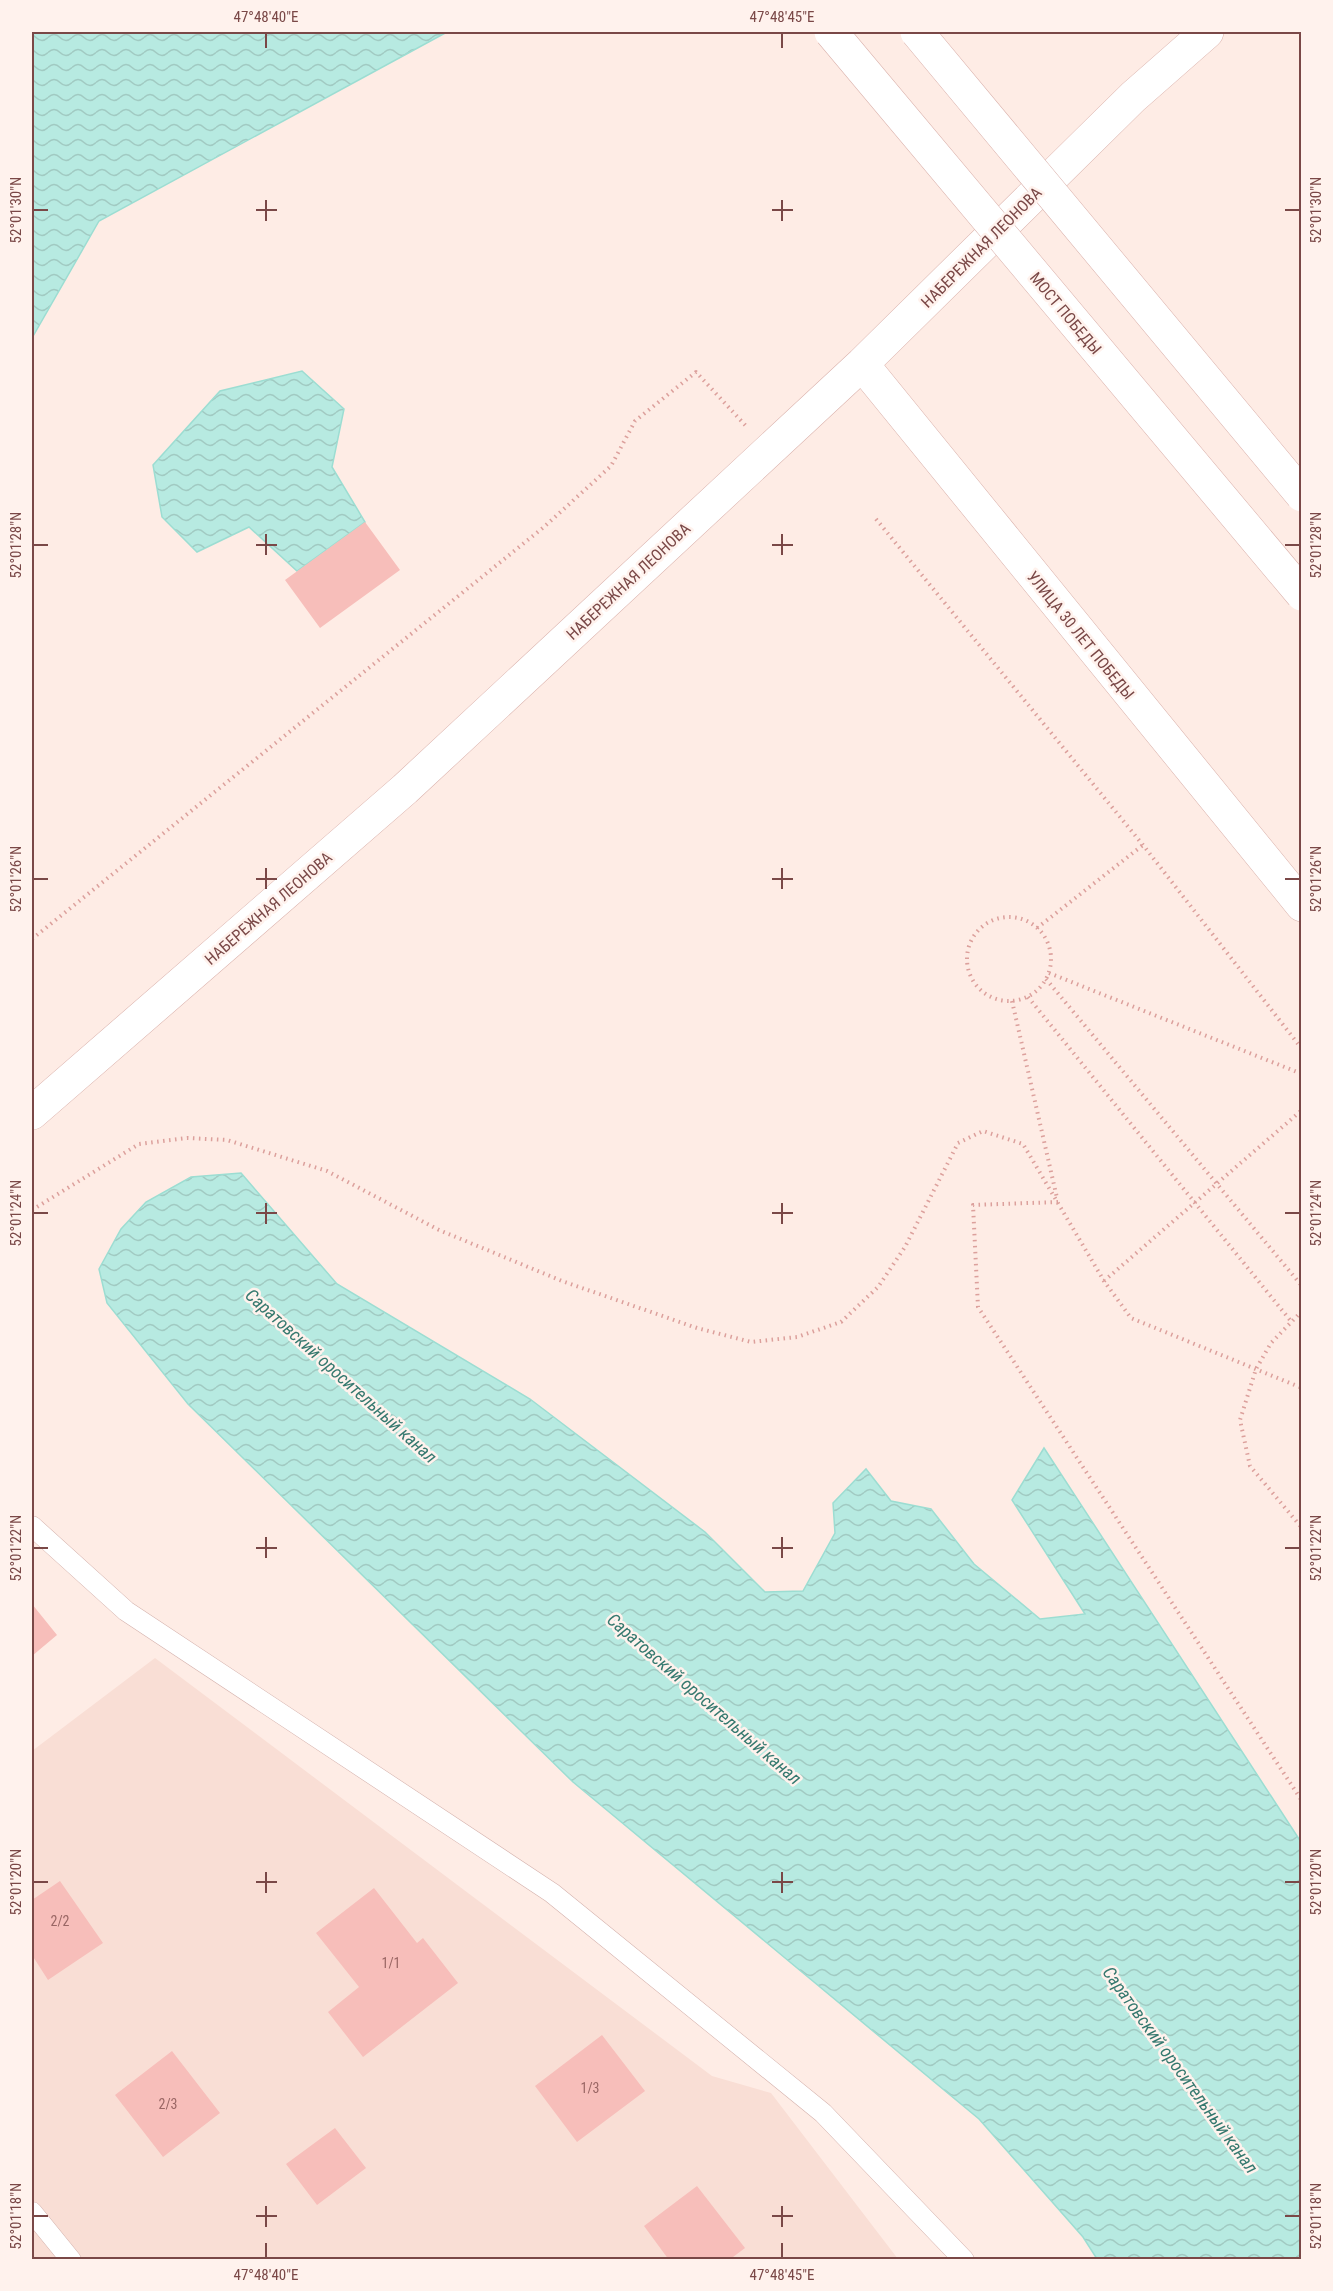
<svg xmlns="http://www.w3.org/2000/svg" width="1333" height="2291" viewBox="0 0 1333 2291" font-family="'Roboto Condensed',sans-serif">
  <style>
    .residential { fill: #f9ded5 }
    .water { fill: url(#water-waves); stroke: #9cddd2; stroke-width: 1.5 }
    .building { fill: #f7beba }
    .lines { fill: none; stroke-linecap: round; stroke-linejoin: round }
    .service-casing { stroke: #d4b1ac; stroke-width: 21 }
    .secondary-casing { stroke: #dab1ab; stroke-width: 34 }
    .path { stroke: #dca09c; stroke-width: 4; stroke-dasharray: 1.5 4.5; stroke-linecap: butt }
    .service { stroke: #fff; stroke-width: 20 }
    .secondary { stroke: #fff; stroke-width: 33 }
    .secondary-bridge-casing { stroke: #dab1ab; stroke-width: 34; stroke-linecap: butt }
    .secondary-bridge { stroke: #fff; stroke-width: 33 }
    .ticks { fill: none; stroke: #7a4847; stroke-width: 2 }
    .labels { text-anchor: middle; stroke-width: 5; stroke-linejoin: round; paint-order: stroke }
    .number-label { font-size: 14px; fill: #996664 }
    .street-label { font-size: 16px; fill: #7a4847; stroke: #fff2ed }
    .water-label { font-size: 18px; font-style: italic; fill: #36796f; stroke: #fff2ed }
    .neatline { fill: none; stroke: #7a4847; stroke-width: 2 }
    .ticks-label { font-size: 15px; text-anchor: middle; fill: #7a4847 }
  </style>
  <defs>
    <pattern id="water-waves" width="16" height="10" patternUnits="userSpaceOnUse" patternTransform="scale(1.5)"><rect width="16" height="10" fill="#b7eae1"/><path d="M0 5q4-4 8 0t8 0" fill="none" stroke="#a1cac2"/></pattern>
  </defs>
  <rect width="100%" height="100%" fill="#feece5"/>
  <path class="residential" d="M 155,1658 L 712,2076 L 771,2093 L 898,2259 L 32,2260 L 32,1751 Z"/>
  <path class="water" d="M 32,32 L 447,32 L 99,221 L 32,338 Z
    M 302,371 L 344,409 L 332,467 L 365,522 L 297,571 L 249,527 L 197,552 L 162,517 L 153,465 L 220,391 Z
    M 241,1173 L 337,1284 L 530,1399 L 705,1532 L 765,1592 L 803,1591 L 835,1533 L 833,1503 L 866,1469 L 891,1501 L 931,1509 L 974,1564 L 1040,1619 L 1085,1614 L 1012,1500 L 1044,1448 L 1301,1842 L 1301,2259 L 1097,2259 L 1083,2237 L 979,2119 L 573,1782 L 188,1404 L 107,1303 L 99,1269 L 121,1229 L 146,1202 L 191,1177 Z"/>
  <path class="building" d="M 365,522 L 400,570 L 320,628 L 285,580 Z
    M 32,1604 L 57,1635 L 32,1656 Z
    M 60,1881 L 103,1943 L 48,1980 L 32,1955 L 32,1900 Z
    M 374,1888 L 417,1943 L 423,1938 L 458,1983 L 363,2057 L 328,2012 L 359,1987 L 316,1933 Z
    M 602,2035 L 645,2091 L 577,2142 L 535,2086 Z
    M 172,2051 L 220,2113 L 163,2157 L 115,2095 Z
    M 335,2128 L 366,2168 L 317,2205 L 286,2164 Z
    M 697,2186 L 745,2248 L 729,2260 L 669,2260 L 644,2226 Z"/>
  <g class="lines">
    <g class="service-casing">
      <path id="service" d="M 32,1526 L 126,1611 L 552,1893 L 823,2113 L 964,2260
        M 32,2212 L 71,2260"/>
    </g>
    <g class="secondary-casing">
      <path id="secondary" d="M 862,364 L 1302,905
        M 32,1113 L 405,789 L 862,364 L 1133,97 L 1207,32"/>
    </g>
    <path class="path" d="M 876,519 L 1143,845 L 1302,1049
      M967 959a42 42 0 1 1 84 0a42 42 0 1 1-84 0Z
      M 1037,928 L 1143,845
      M 32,939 L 544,527 L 611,466 L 635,421 L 696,372 L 746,426
      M 1049,973 L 1302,1074
      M 1046,979 L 1302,1286
      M 1028,997 L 1290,1320
      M 1012,1001 L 1057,1198
      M 1058,1202 L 973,1205 L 978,1307 L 1302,1801
      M 32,1210 L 139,1144 L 187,1138 L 227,1140 L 327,1171 L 439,1230 L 562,1281 L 697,1328 L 751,1342 L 797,1337 L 841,1322 L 878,1287 L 905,1247 L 958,1143 L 983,1131 L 1023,1144 L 1104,1281 L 1131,1318 L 1302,1388
      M 1104,1281 L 1302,1110
      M 1302,1311 L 1271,1343 L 1256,1369 L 1240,1420 L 1250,1466 L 1302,1528"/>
    <use href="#service" class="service"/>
    <use href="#secondary" class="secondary"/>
    <g class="secondary-bridge-casing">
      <path id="secondary-bridge" d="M 831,32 L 1302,594
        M 917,32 L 1302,495"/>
    </g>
    <use href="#secondary-bridge" class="secondary-bridge"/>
  </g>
  <path class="ticks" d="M 266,33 L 266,48M 782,33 L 782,48M 266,200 L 266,221M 782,200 L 782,221M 33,210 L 48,210M 256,210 L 277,210M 772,210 L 793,210M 1285,210 L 1300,210M 266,534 L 266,555M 782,534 L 782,555M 33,545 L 48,545M 256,545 L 277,545M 772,545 L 793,545M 1285,545 L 1300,545M 266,868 L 266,889M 782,868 L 782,889M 33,879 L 48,879M 256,879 L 277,879M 772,879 L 793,879M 1285,879 L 1300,879M 266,1203 L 266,1224M 782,1203 L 782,1224M 33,1213 L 48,1213M 256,1213 L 277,1213M 772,1213 L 793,1213M 1285,1213 L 1300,1213M 266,1537 L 266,1558M 782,1537 L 782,1558M 33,1548 L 48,1548M 256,1548 L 277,1548M 772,1548 L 793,1548M 1285,1548 L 1300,1548M 266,1872 L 266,1893M 782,1872 L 782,1893M 33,1882 L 48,1882M 256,1882 L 277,1882M 772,1882 L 793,1882M 1285,1882 L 1300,1882M 266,2206 L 266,2227M 782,2206 L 782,2227M 33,2216 L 48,2216M 256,2216 L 277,2216M 772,2216 L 793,2216M 1285,2216 L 1300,2216M 266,2243 L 266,2258M 782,2243 L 782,2258"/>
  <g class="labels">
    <g class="number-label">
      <text x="60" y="1926">2/2</text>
      <text x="391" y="1968">1/1</text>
      <text x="590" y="2093">1/3</text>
      <text x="168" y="2109">2/3</text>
    </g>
    <g class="street-label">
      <text transform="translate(981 247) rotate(-45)" y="6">НАБЕРЕЖНАЯ ЛЕОНОВА</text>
      <text transform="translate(1066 313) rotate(50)" y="6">МОСТ ПОБЕДЫ</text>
      <text transform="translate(628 581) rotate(-43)" y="6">НАБЕРЕЖНАЯ ЛЕОНОВА</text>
      <text transform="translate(1081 635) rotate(51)" y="6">УЛИЦА 30 ЛЕТ ПОБЕДЫ</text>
      <text transform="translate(268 908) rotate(-41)" y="6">НАБЕРЕЖНАЯ ЛЕОНОВА</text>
    </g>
    <g class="water-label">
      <text transform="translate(341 1376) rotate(42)" y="6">Саратовский оросительный канал</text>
      <text transform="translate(704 1699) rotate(41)" y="6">Саратовский оросительный канал</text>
      <text transform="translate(1180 2070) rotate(54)" y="6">Саратовский оросительный канал</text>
    </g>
  </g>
  <rect width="1333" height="2291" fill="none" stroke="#fff2ed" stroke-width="66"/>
  <rect x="33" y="33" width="1267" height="2225" class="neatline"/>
  <g class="ticks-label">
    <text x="266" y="22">47°48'40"E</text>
    <text x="782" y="22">47°48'45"E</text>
    <text transform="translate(16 210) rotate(-90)" y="5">52°01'30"N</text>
    <text transform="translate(1316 210) rotate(-90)" y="5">52°01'30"N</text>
    <text transform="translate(16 545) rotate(-90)" y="5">52°01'28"N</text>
    <text transform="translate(1316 545) rotate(-90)" y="5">52°01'28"N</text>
    <text transform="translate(16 879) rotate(-90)" y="5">52°01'26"N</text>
    <text transform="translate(1316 879) rotate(-90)" y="5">52°01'26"N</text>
    <text transform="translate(16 1213) rotate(-90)" y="5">52°01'24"N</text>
    <text transform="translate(1316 1213) rotate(-90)" y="5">52°01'24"N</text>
    <text transform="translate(16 1548) rotate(-90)" y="5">52°01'22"N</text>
    <text transform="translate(1316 1548) rotate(-90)" y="5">52°01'22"N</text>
    <text transform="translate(16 1882) rotate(-90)" y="5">52°01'20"N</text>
    <text transform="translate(1316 1882) rotate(-90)" y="5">52°01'20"N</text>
    <text transform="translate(16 2216) rotate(-90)" y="5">52°01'18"N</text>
    <text transform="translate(1316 2216) rotate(-90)" y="5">52°01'18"N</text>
    <text x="266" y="2280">47°48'40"E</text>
    <text x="782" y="2280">47°48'45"E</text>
  </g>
</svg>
